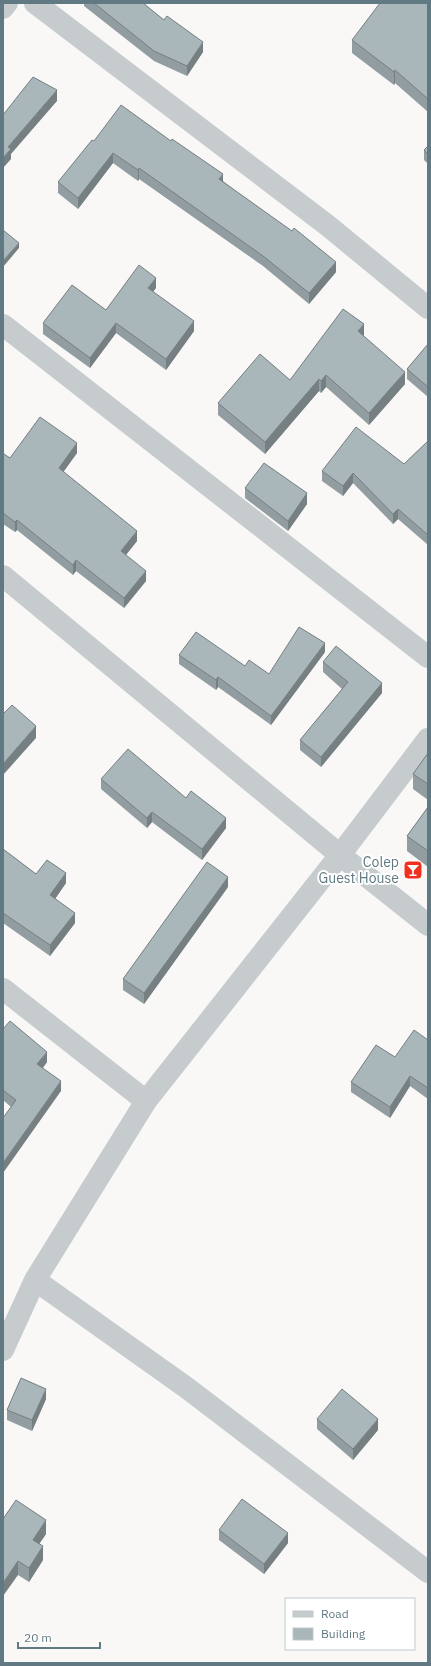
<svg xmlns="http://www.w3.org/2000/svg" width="431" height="1666" viewBox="0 0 431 1666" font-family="'IBM Plex Sans',sans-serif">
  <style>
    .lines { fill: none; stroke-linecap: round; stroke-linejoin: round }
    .street { stroke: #c6cbce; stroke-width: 22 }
    .wall { fill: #919da0 }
    .shaded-wall { fill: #767f82 }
    .building { fill: #a9b6ba; stroke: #767f82 }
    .labels { text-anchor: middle; stroke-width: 4; stroke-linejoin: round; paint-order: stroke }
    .poi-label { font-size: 14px; fill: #617983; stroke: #fff; text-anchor: end }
  </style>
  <rect width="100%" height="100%" fill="#f9f8f6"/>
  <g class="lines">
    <path class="street" d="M 35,3 L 327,225 L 428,308
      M 3,8 L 7,3
      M 3,325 L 428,657
      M 3,576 L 340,855 L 428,925
      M 3,989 L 146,1101
      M 35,1280 L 187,1388 L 428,1572
      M 3,1350 L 35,1280 L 146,1101 L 340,855 L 428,739"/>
  </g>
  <path class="wall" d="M 84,3 L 143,3 L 203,52 L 187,76 L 154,61 L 84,6 Z
    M 428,3 L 428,112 L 395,83 L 394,85 L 352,53 L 352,40 Z
    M 94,141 L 223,181 L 336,272 L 309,304 L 263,266 L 139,179 L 138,181 L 113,163 L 78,209 L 58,193 L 58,182 Z
    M 428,146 L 428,164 L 424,160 L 424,150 Z
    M 156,288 L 153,292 L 194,331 L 166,370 L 116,333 L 90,368 L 43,334 L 43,323 L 106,310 Z
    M 364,336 L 405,384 L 369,425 L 326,387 L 321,393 L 319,391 L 265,454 L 218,415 L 218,403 L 290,380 Z
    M 428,344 L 428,397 L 407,379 L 407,369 Z
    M 428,441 L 428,545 L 398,519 L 393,524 L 353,483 L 343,496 L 322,481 L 322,471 L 404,464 Z
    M 77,453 L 63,472 L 137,541 L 126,555 L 146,581 L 124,608 L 76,571 L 73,575 L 17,530 L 15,532 L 3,524 L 3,454 L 10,458 Z
    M 245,488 L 307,504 L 288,531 L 245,498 Z
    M 325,652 L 271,725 L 218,687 L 216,690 L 179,664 L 179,655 L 245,666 L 269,674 Z
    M 323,662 L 382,693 L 321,767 L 300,750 L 300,740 L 342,689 L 323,672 Z
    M 428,753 L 428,800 L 413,789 L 413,774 Z
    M 101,779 L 186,798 L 226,828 L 202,860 L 152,822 L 147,828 L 101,789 Z
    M 428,807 L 428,867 L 407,851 L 407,836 Z
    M 3,849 L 36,874 L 66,883 L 55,899 L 75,923 L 50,956 L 3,923 Z
    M 228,887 L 144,1004 L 123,990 L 123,979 Z
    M 3,1029 L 47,1062 L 43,1068 L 61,1091 L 11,1107 L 3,1100 Z
    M 428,1040 L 428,1099 L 410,1086 L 390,1118 L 351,1092 L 351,1082 L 395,1057 Z
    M 46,1399 L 32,1431 L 7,1420 L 7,1410 Z
    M 317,1419 L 378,1430 L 353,1460 L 317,1429 Z
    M 3,1519 L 46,1534 L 39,1544 L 43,1560 L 29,1582 L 18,1575 Z
    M 219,1530 L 288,1543 L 264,1574 L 219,1540 Z"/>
  <path class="shaded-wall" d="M 203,42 L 203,52 L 187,76 L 187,66 Z
    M 395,70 L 395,83 L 394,85 L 394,72 Z
    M 57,90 L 57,101 L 11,154 L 11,159 L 3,168 L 3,158 L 8,147 Z
    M 113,153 L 113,163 L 78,209 L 78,198 Z
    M 139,168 L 139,179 L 138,181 L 138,170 Z
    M 223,174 L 223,184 L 219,179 Z
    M 19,243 L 19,248 L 3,267 L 3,261 Z
    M 336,262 L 336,272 L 309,304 L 309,293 Z
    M 156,278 L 156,288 L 148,298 L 148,288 Z
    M 194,321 L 194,331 L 166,370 L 166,359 Z
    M 116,323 L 116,333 L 90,368 L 90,358 Z
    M 364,324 L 364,336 L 358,343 L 358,331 Z
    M 405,372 L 405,384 L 369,425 L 369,413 Z
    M 326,375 L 326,387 L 321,393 L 321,381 Z
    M 319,379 L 319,391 L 265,454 L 265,442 Z
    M 77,443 L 77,453 L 59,478 L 59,468 Z
    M 353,473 L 353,483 L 343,496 L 343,486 Z
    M 307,493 L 307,504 L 288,531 L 288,521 Z
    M 398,509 L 398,519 L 393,524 L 393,514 Z
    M 17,520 L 17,530 L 15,532 L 15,522 Z
    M 137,531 L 137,541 L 121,561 L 121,551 Z
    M 76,560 L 76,571 L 73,575 L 73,565 Z
    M 146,571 L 146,581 L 124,608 L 124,598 Z
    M 325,643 L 325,652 L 271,725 L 271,716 Z
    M 218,677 L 218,687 L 216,690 L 216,680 Z
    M 382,683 L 382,693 L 321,767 L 321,757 Z
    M 36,726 L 36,738 L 3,775 L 3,764 Z
    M 152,812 L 152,822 L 147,828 L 147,818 Z
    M 226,818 L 226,828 L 202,860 L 202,849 Z
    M 66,873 L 66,883 L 50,906 L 50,895 Z
    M 228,877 L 228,887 L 144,1004 L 144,993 Z
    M 75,913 L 75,923 L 50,956 L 50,945 Z
    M 47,1052 L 47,1062 L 37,1075 L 37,1064 Z
    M 410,1076 L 410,1086 L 390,1118 L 390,1107 Z
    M 61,1081 L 61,1091 L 3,1173 L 3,1163 Z
    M 46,1389 L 46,1399 L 32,1431 L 32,1420 Z
    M 378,1419 L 378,1430 L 353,1460 L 353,1449 Z
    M 46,1520 L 46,1534 L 33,1553 L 33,1540 Z
    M 288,1533 L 288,1543 L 264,1574 L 264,1564 Z
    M 43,1546 L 43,1560 L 29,1582 L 29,1568 Z
    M 18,1561 L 18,1575 L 3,1596 L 3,1583 Z"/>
  <path class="building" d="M 94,3 L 143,3 L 164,20 L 167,16 L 203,42 L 187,66 L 154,51 Z
    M 380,3 L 428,3 L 428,99 L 395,70 L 394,72 L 352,40 Z
    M 33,77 L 57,90 L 8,147 L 11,149 L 3,158 L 3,115 Z
    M 121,105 L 171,141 L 172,139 L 223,174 L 219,179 L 292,231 L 294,228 L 336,262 L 309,293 L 263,256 L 139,168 L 138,170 L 113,153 L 78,198 L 58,182 L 92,140 L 94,141 Z
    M 428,146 L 428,154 L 424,150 Z
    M 3,230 L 19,243 L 3,261 Z
    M 139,265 L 156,278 L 148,288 L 194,321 L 166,359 L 116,323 L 90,358 L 43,323 L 72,285 L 106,310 Z
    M 343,309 L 364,324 L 358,331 L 405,372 L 369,413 L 326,375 L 321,381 L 319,379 L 265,442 L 218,403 L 260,354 L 290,380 Z
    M 428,344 L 428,387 L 407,369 Z
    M 40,417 L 77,443 L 59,468 L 137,531 L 121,551 L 146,571 L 124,598 L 76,560 L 73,565 L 17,520 L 15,522 L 3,513 L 3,454 L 4,454 L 10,458 Z
    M 356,427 L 404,464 L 428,441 L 428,535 L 398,509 L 393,514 L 353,473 L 343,486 L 322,471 Z
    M 264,463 L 307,493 L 288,521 L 245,488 Z
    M 299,627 L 325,643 L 271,716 L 218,677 L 216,680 L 179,655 L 196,632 L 245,666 L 249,660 L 269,674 Z
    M 336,646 L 382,683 L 321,757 L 300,740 L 348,682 L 323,662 Z
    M 12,705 L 36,726 L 3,764 L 3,714 Z
    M 128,749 L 186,798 L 191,791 L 226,818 L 202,849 L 152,812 L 147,818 L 101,779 Z
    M 428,753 L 428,784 L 413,774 Z
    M 428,807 L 428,851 L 407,836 Z
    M 3,849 L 36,874 L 47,860 L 66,873 L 50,895 L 75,913 L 50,945 L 3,913 Z
    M 207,862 L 228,877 L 144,993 L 123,979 Z
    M 10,1021 L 47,1052 L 37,1064 L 61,1081 L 3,1163 L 3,1118 L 16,1100 L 3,1090 L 3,1029 Z
    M 414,1030 L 428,1040 L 428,1088 L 410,1076 L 390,1107 L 351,1082 L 376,1045 L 395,1057 Z
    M 21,1378 L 46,1389 L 32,1420 L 7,1410 Z
    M 342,1389 L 378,1419 L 353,1449 L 317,1419 Z
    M 242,1499 L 288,1533 L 264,1564 L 219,1530 Z
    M 16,1500 L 46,1520 L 33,1540 L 43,1546 L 29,1568 L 18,1561 L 3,1583 L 3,1519 Z"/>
  <defs>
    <g id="bar-square" transform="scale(1)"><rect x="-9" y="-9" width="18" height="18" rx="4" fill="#f0311f" stroke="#fff"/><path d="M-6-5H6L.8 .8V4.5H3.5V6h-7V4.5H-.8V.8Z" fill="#fff"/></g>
  </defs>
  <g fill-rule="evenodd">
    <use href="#bar-square" x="413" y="870"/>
  </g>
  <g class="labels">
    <g class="poi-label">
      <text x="399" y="867">Colep<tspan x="399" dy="16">Guest House</tspan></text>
    </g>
  </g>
  <rect width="431" height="1666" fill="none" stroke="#617983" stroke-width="8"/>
  <rect x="285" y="1598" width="130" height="52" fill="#ffffff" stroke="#c0c9cd"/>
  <rect x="293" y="1611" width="20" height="6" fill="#c6cbce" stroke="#c0c9cd"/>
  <text x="321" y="1618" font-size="12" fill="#617983">Road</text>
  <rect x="293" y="1628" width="20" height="12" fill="#a9b6ba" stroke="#c0c9cd"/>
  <text x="321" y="1638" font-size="12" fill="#617983">Building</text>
  <path d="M18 1642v6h82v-6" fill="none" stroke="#617983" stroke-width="2"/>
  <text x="24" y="1642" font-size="12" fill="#617983" stroke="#ffffff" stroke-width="3" paint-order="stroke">20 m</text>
</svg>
